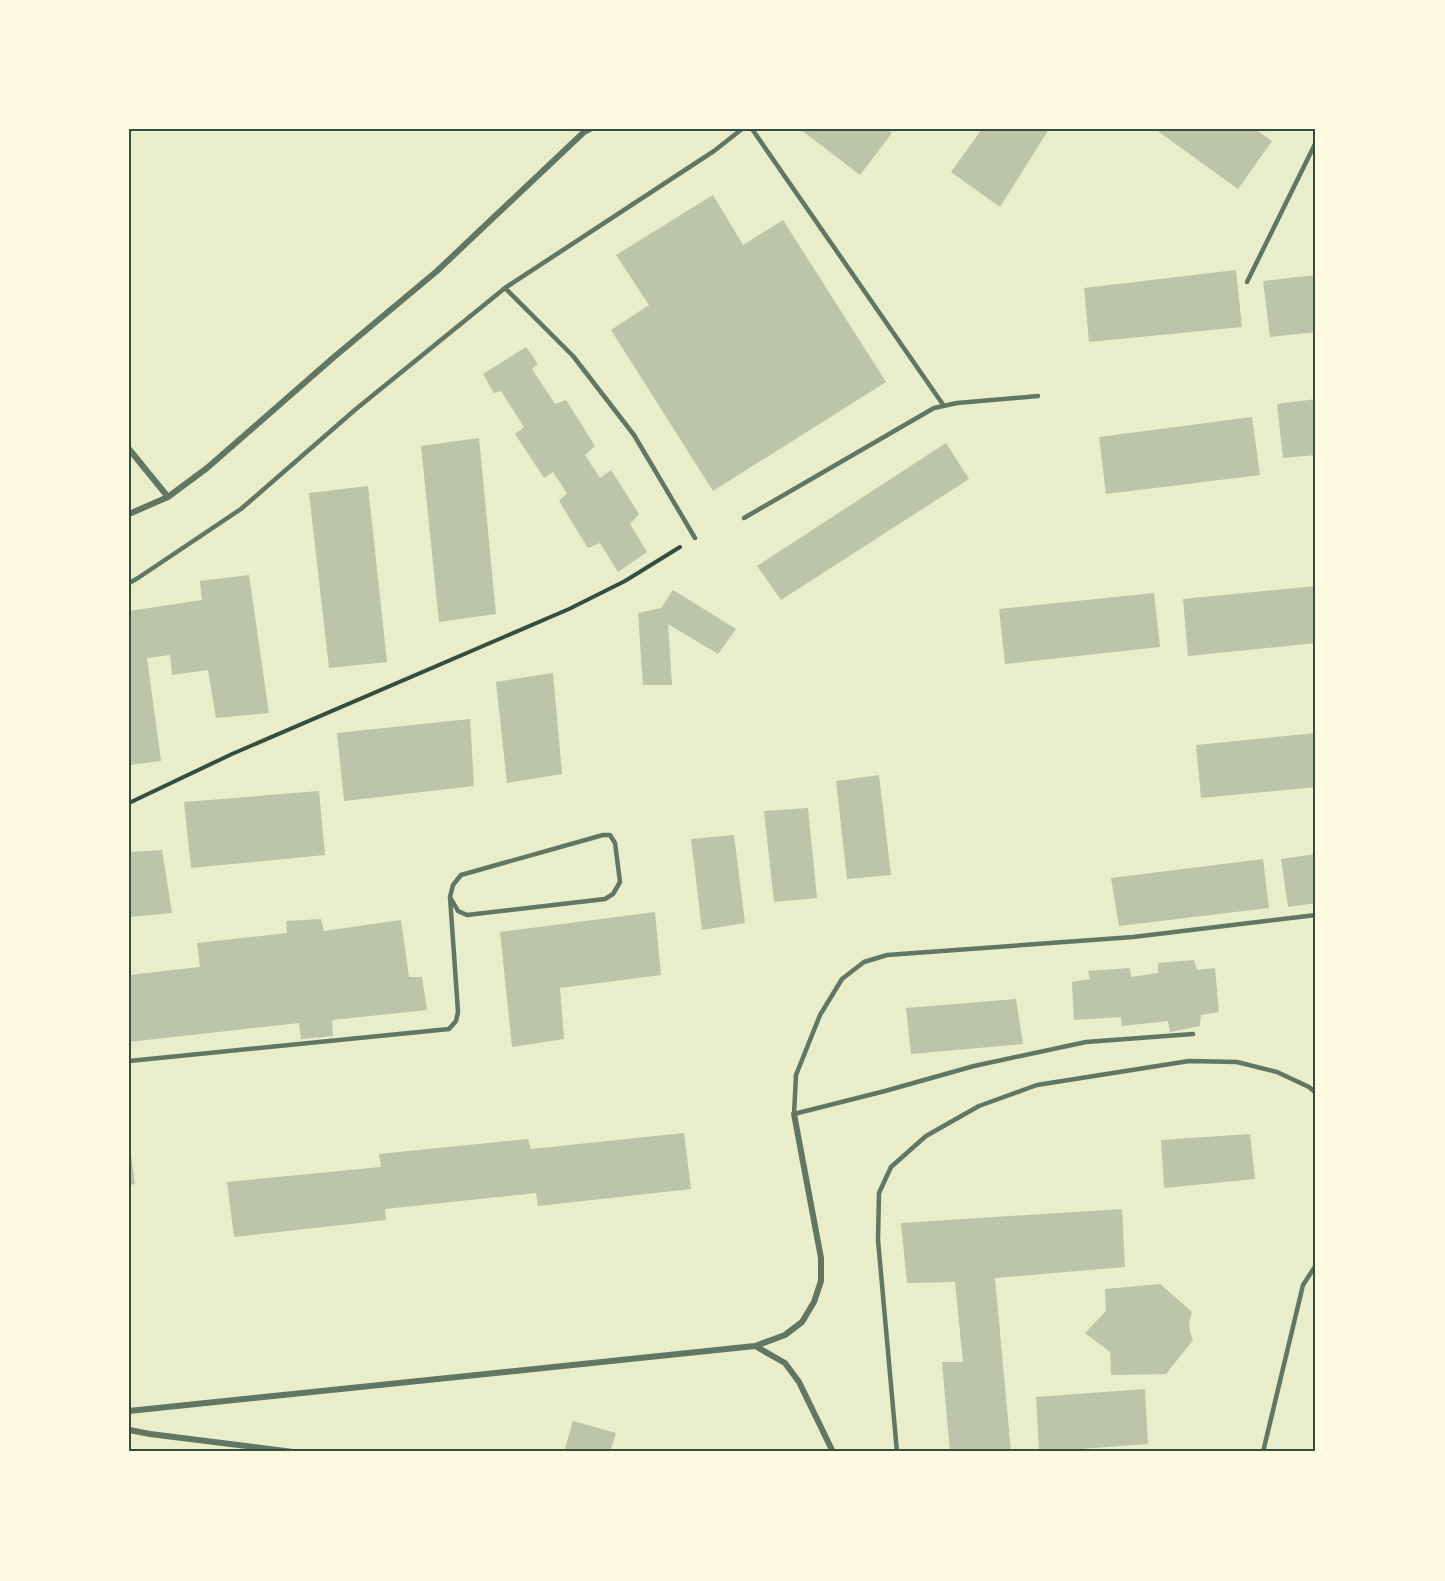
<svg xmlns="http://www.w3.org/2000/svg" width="1445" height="1581" viewBox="0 0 1445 1581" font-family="'Source Sans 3',sans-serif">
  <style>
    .building { fill: #bcc5a7 }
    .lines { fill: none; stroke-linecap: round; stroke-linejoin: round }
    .path { stroke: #344e41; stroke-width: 4 }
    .service { stroke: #617663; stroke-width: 4.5 }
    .minor { stroke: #617663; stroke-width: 6 }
    .neatline { fill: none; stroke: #344e41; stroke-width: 2 }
  </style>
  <rect width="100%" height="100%" fill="#e9edc9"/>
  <path class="building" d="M 800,129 L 887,129 L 892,133 L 860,175 Z
    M 982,129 L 1049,129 L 1000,207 L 951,172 Z
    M 1155,129 L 1255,129 L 1272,141 L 1238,189 Z
    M 713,195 L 743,245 L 783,220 L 886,382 L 713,491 L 611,330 L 649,305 L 616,255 Z
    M 1236,270 L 1242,327 L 1089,342 L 1084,288 Z
    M 1316,275 L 1316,332 L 1270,337 L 1263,281 Z
    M 526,347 L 538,364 L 532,369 L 555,404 L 566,400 L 595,446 L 585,455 L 600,478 L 611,470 L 639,514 L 630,524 L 647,552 L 618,572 L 600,543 L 588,548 L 559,501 L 567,493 L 553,472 L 544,478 L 515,434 L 524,427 L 501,391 L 494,393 L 483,374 Z
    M 1316,399 L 1316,455 L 1283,458 L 1277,404 Z
    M 1252,417 L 1260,475 L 1106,494 L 1099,437 Z
    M 479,438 L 496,614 L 439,622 L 421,446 Z
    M 946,443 L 969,479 L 781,600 L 757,566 Z
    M 368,486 L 387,662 L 329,668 L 309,493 Z
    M 249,575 L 269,713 L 216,718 L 208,670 L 172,675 L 170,655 L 147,658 L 161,761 L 129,765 L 129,611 L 202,600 L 200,581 Z
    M 1316,586 L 1316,643 L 1188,656 L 1183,599 Z
    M 673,590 L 736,629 L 718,654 L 668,624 L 672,685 L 643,685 L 638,613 L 661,608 Z
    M 1154,593 L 1160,647 L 1005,664 L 999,609 Z
    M 553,673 L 562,774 L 507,783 L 496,682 Z
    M 470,719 L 474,786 L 344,801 L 337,733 Z
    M 1316,733 L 1316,787 L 1201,798 L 1196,745 Z
    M 879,775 L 891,875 L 847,879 L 836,781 Z
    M 319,791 L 325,855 L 191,868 L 184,802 Z
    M 808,808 L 817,898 L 774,902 L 764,811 Z
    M 734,835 L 745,923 L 702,930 L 691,839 Z
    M 162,850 L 172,913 L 129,917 L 129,852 Z
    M 1316,854 L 1316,903 L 1288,907 L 1281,859 Z
    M 1263,859 L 1269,908 L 1119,926 L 1111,878 Z
    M 655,912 L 661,975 L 560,988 L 564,1039 L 512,1047 L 500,932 Z
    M 321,919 L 324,931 L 401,920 L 409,977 L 422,977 L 427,1010 L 332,1020 L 333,1036 L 301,1039 L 299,1023 L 129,1042 L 129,975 L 200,967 L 197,943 L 287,933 L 286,921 Z
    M 1194,960 L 1197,970 L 1215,968 L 1219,1012 L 1201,1015 L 1200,1026 L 1170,1032 L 1168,1021 L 1122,1026 L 1121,1017 L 1074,1020 L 1072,982 L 1090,979 L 1088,971 L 1130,968 L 1131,977 L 1158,973 L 1158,963 Z
    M 1016,999 L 1023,1044 L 911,1054 L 906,1008 Z
    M 684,1133 L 691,1189 L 538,1206 L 536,1193 L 385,1209 L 386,1220 L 234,1237 L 227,1182 L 381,1167 L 379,1154 L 528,1139 L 531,1149 Z
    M 1250,1134 L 1255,1179 L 1164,1188 L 1161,1140 Z
    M 129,1147 L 130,1147 L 135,1184 L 129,1185 Z
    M 1122,1209 L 1125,1267 L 995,1278 L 1011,1452 L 950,1452 L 942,1362 L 963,1362 L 955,1282 L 907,1283 L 901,1223 Z
    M 1160,1284 L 1192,1312 L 1189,1322 L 1190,1332 L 1193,1340 L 1166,1374 L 1111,1375 L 1110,1352 L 1085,1333 L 1106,1311 L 1105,1289 Z
    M 1145,1389 L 1148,1444 L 1039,1452 L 1036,1397 Z
    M 573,1421 L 616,1433 L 610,1452 L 564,1452 Z"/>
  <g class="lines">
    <path class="path" d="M 129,803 L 232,754 L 569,609 L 625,581 L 680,547"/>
    <path class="service" d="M 752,129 L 944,406
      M 1247,282 L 1316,142
      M 505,288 L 714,151 L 742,129
      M 744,518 L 934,408 L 957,403 L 1038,396
      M 129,583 L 138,578 L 241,509 L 356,409 L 505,288 L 573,356 L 634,435 L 695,538
      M 1193,1034 L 1086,1042 L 974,1066 L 885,1091 L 794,1114 L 796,1075 L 820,1015 L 842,979 L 864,962 L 887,955 L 1133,937 L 1316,915
      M 129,1061 L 449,1029 L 456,1021 L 458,1012 L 450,897 L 453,885 L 461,875 L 603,835 L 610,835 L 615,843 L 620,882 L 613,894 L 605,899 L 467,915 L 458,911 L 450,897
      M 897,1452 L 878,1240 L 879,1193 L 891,1167 L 926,1136 L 979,1106 L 1037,1085 L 1189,1061 L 1237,1062 L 1277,1072 L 1309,1087 L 1316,1093
      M 1263,1452 L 1303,1285 L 1316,1265"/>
    <path class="minor" d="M 129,449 L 168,497
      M 129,514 L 168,497 L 207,468 L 334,357 L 437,271 L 584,132 L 590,129
      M 755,1346 L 785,1335 L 802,1322 L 814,1302 L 821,1281 L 821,1258 L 794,1114
      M 129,1411 L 755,1346 L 785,1363 L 799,1382 L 833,1452
      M 129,1430 L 150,1434 L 293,1452"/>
  </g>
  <rect width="1445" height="1581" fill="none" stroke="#fefae0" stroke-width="261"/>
  <rect x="130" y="130" width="1184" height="1320" class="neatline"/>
</svg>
